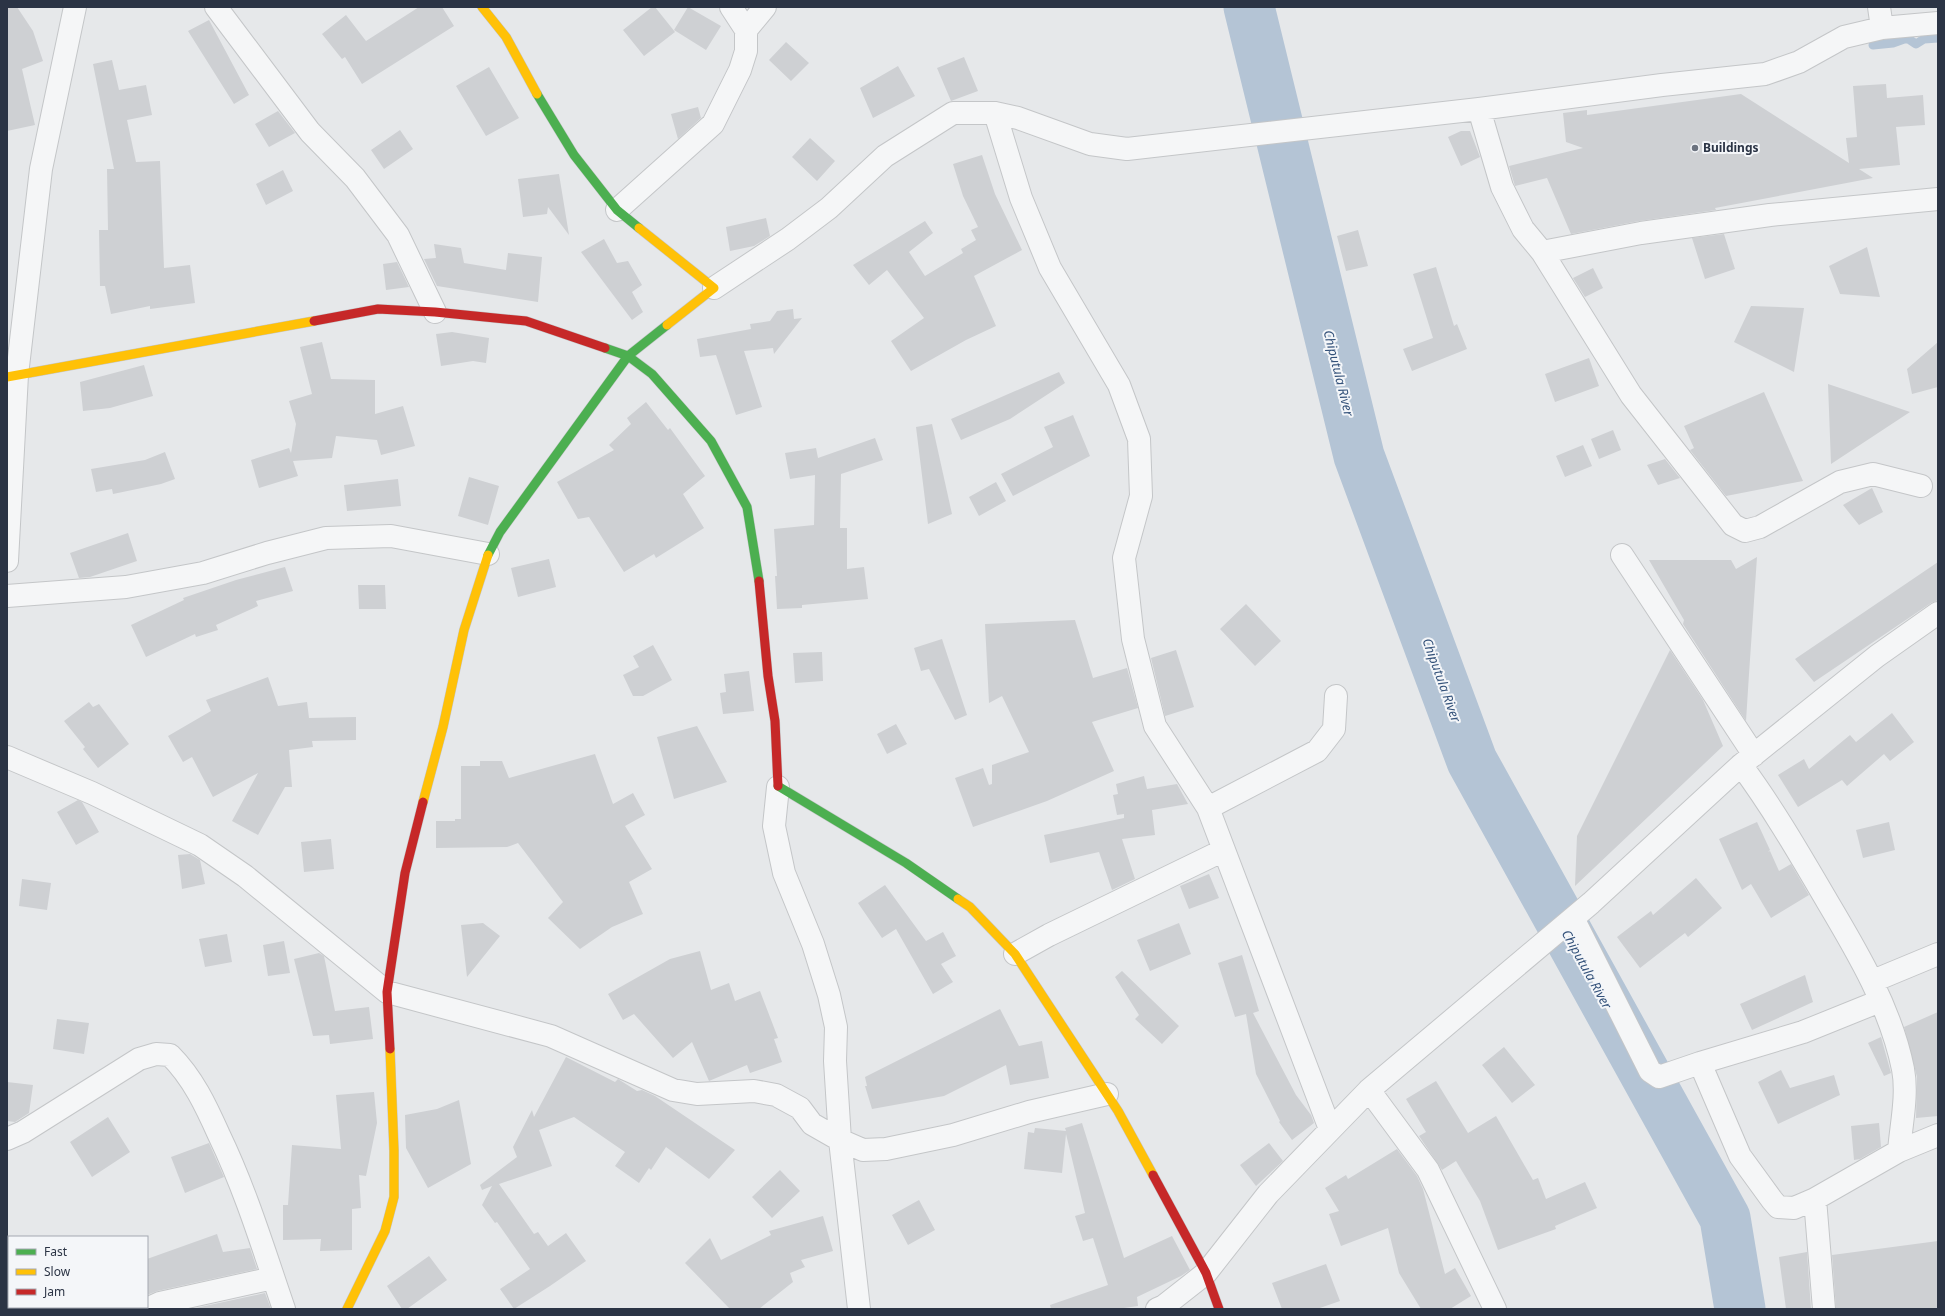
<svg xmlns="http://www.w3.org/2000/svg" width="1945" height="1316" viewBox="0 0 1945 1316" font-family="'Noto Sans',sans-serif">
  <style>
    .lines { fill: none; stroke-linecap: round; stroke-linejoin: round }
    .stream { stroke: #b4c4d5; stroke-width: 9 }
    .river { stroke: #b4c4d5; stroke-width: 51 }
    .building { fill: #ced0d3 }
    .street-casing { stroke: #c4c6c8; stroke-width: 24 }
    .fast-casing { stroke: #c4c6c8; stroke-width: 10 }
    .slow-casing { stroke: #c4c6c8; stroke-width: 10 }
    .jam-casing { stroke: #c4c6c8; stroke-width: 10 }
    .street { stroke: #f5f6f7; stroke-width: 22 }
    .fast { stroke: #4caf50; stroke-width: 9 }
    .slow { stroke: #ffc107; stroke-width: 9 }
    .jam { stroke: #c62828; stroke-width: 9 }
    .poi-dot { fill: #6c737f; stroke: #f4f6f9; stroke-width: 1.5 }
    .labels { text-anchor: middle; stroke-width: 4; stroke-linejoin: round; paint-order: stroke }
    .poi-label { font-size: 12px; font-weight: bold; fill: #2b3445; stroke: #f4f6f9; text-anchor: start }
    .water-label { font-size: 13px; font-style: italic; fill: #34527a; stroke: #f4f6f9 }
  </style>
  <rect width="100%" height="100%" fill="#e6e8ea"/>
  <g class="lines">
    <path class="stream" d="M 1873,45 L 1893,43 L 1907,38 L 1916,44 L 1924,39 L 1938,38"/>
    <path class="river" d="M 1249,7 L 1359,456 L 1472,761 L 1725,1218 L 1740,1309"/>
  </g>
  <path class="building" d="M 7,7 L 17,7 L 33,31 L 43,61 L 22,69 L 35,125 L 7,131 Z
    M 419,7 L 442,7 L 454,26 L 362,84 L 345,57 L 342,59 L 322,34 L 346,15 L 366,41 Z
    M 652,7 L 655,7 L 675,32 L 644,56 L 623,30 Z
    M 688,7 L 721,26 L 706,50 L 674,30 Z
    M 209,20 L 249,95 L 234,104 L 188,31 Z
    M 786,42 L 809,63 L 791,81 L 769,60 Z
    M 964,57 L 978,91 L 951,101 L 937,68 Z
    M 112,60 L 119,90 L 146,85 L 152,115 L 127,120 L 136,162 L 160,161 L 164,268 L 190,265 L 195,303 L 150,309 L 150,306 L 111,314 L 105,286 L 100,286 L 99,230 L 108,230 L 107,169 L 114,169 L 93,64 Z
    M 898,66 L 915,96 L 873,118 L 860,88 Z
    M 489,67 L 519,118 L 486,136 L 456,86 Z
    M 1886,84 L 1887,98 L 1923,95 L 1925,125 L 1896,127 L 1900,165 L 1859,169 L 1873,178 L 1715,208 L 1716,210 L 1639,221 L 1571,234 L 1547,178 L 1515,186 L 1509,166 L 1583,148 L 1566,142 L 1563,113 L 1587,110 L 1587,115 L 1741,94 L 1849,163 L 1846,138 L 1857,137 L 1853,86 Z
    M 698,107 L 701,118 L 678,139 L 671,114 Z
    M 278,111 L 295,133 L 269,147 L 255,124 Z
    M 400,130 L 413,149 L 384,169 L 371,150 Z
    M 1461,131 L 1470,131 L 1480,157 L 1461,166 L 1448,137 Z
    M 810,138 L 835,161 L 817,181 L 792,157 Z
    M 982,155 L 995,194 L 1022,250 L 974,276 L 996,326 L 966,340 L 911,371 L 891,341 L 924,318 L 887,270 L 869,285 L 853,265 L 925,221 L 933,233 L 909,252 L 925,276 L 963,253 L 961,249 L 976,240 L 971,230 L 978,227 L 963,196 L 953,164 Z
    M 283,170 L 293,191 L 266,205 L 256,184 Z
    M 559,174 L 569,235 L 548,207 L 547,214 L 523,217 L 518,179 Z
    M 766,218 L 770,236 L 754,246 L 730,251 L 726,227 Z
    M 1358,230 L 1368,266 L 1346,271 L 1337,236 Z
    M 1724,234 L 1735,269 L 1705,279 L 1692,238 Z
    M 604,239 L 617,263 L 628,261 L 642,285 L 632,292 L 643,312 L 632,320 L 581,252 Z
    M 434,244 L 461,248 L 464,263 L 506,270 L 508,253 L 542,257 L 538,302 L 437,286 L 424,259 L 436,258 Z
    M 1867,247 L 1880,297 L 1840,294 L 1829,266 Z
    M 397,262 L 409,287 L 386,290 L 383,264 Z
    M 1436,267 L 1454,326 L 1457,324 L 1467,349 L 1412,371 L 1403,349 L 1433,338 L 1413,274 Z
    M 1593,268 L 1603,288 L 1585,297 L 1573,278 Z
    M 1751,306 L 1804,308 L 1794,372 L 1734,342 Z
    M 793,309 L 794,319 L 802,318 L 774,354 L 773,348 L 744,351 L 762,407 L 736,415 L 716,355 L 700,357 L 697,339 L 751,329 L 750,324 L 770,321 L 777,311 Z
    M 452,332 L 489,338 L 486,363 L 473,361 L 441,366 L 436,334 Z
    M 322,342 L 331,379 L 375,380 L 375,414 L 403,406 L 415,446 L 381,455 L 377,440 L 336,436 L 332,458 L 293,461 L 298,476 L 259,488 L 251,460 L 289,448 L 291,453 L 296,424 L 289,401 L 312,394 L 300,347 Z
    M 1938,342 L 1938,387 L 1912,394 L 1907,369 Z
    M 1589,358 L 1599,386 L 1555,402 L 1545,374 Z
    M 144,365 L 153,396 L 110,408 L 83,411 L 80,382 Z
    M 1059,372 L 1065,383 L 1010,419 L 961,440 L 951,419 Z
    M 1828,384 L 1849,391 L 1910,412 L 1831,464 Z
    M 1764,392 L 1803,481 L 1726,496 L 1690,450 L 1694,448 L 1684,426 Z
    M 646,402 L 668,430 L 670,428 L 705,476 L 683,494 L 704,528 L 656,558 L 654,554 L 624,572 L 589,517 L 578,519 L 557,482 L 614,450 L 609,445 L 631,424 L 627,418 Z
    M 1073,415 L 1090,456 L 1013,496 L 1001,474 L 1053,447 L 1044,427 Z
    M 932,424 L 952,514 L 928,524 L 916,427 Z
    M 1613,430 L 1621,450 L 1599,459 L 1591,439 Z
    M 875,438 L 883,460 L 841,474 L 840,528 L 847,528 L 847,569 L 864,567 L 868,599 L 802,605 L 802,608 L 777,609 L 775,576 L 777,576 L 774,529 L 814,525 L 815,475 L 790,479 L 785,453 L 816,448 L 818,458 Z
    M 1583,445 L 1592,466 L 1565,477 L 1556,456 Z
    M 165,452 L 175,479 L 161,484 L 113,494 L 112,489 L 96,492 L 91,469 L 145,460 Z
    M 1665,459 L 1680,478 L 1658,485 L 1647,465 Z
    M 469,477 L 499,486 L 488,525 L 458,516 Z
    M 398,479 L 401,506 L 347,511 L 344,485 Z
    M 996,482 L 1006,501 L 979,516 L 969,497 Z
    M 1872,488 L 1883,512 L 1859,525 L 1843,505 Z
    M 128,533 L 137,561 L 90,577 L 79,578 L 70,553 Z
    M 1757,557 L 1749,674 L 1746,721 L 1683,624 L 1684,620 L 1649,560 L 1731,560 L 1736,569 Z
    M 549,559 L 556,587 L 518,597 L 511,568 Z
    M 1938,562 L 1938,600 L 1931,603 L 1814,682 L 1795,659 Z
    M 285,567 L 293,591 L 256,601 L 258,606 L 216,625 L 218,630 L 196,637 L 195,634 L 146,657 L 131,625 L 184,600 L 183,598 L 236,580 Z
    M 358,585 L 385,585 L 386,609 L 359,609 Z
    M 1246,604 L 1281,641 L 1255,666 L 1220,629 Z
    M 1075,620 L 1093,678 L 1127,668 L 1138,708 L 1092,722 L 1114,771 L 1047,801 L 973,827 L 955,778 L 983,768 L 989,785 L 992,784 L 992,765 L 1029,752 L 1002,696 L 989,703 L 985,624 Z
    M 942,639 L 967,715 L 955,720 L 929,669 L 921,671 L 914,648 Z
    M 653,645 L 672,680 L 643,696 L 633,696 L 623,675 L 639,667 L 633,656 Z
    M 1176,650 L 1194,707 L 1165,716 L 1151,658 Z
    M 1670,650 L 1703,700 L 1723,746 L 1575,886 L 1577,836 Z
    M 822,652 L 823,681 L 795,683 L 793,653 Z
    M 749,671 L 754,711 L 723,714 L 720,693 L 726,692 L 724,674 Z
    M 268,677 L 278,706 L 307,702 L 309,718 L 356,717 L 356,740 L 312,741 L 313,747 L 289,750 L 292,787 L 285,787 L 258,835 L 232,821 L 258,773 L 213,797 L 192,757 L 183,762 L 168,736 L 211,711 L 206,700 Z
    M 89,702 L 93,707 L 99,704 L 129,744 L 98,768 L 83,749 L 85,747 L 64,721 Z
    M 1892,713 L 1914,742 L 1890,761 L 1884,754 L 1847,786 L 1842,780 L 1798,807 L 1778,775 L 1804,759 L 1809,769 L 1850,735 L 1856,742 Z
    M 896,724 L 907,744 L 887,754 L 877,734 Z
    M 697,726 L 727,782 L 674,799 L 657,737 Z
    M 595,754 L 613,804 L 633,793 L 645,815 L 625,826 L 652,869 L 629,882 L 643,914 L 612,927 L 580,949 L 548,918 L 563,902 L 518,843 L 507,847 L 436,848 L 436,821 L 455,821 L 455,819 L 461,819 L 461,766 L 480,766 L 480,761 L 502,761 L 509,778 Z
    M 1144,776 L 1147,789 L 1177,784 L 1188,804 L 1152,810 L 1155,835 L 1122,839 L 1135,879 L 1112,890 L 1099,852 L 1050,863 L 1044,835 L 1124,818 L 1124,814 L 1117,815 L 1113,795 L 1118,794 L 1116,784 Z
    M 78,800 L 82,802 L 99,832 L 76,845 L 57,812 Z
    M 1757,822 L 1770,850 L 1768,852 L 1770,851 L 1779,871 L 1791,864 L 1809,895 L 1771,918 L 1751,884 L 1742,890 L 1719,839 Z
    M 1889,822 L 1895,850 L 1863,858 L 1856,830 Z
    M 331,839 L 334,869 L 304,872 L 301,842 Z
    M 190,854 L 200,860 L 205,884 L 182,889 L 178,855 Z
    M 1209,874 L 1219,898 L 1189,909 L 1180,886 Z
    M 1696,878 L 1722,908 L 1688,937 L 1685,933 L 1640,968 L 1617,937 L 1651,911 L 1653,915 Z
    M 22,879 L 51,883 L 47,910 L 19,906 Z
    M 885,885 L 926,941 L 943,932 L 956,956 L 941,964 L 953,982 L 933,994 L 896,929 L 882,938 L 858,903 Z
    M 483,923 L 500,936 L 467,977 L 461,925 Z
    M 1179,923 L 1191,954 L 1150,971 L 1137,940 Z
    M 227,934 L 232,962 L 205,967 L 199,939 Z
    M 284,941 L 290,973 L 268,976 L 263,945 Z
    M 700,951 L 711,990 L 729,983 L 735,1001 L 760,991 L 778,1038 L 774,1039 L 782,1062 L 750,1073 L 747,1065 L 709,1081 L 692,1042 L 673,1058 L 634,1014 L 623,1020 L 608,994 L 670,959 Z
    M 319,953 L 324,956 L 335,1011 L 369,1007 L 373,1039 L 330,1044 L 329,1035 L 313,1036 L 294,959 Z
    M 1242,955 L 1259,1011 L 1253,1013 L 1296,1095 L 1311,1115 L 1314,1123 L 1292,1140 L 1279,1122 L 1280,1121 L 1256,1074 L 1246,1014 L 1235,1017 L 1218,963 Z
    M 1122,971 L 1179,1026 L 1162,1044 L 1135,1019 L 1139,1015 L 1115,977 Z
    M 1805,975 L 1813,1002 L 1752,1030 L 1740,1004 Z
    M 1000,1009 L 1019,1046 L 1042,1041 L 1049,1078 L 1010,1085 L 1006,1065 L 944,1096 L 872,1109 L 865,1086 L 867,1086 L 865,1077 Z
    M 1938,1012 L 1938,1116 L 1916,1118 L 1917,1077 L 1904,1027 Z
    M 57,1019 L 89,1023 L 84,1054 L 53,1049 Z
    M 1881,1037 L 1891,1073 L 1884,1076 L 1868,1043 Z
    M 1504,1047 L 1535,1085 L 1512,1103 L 1482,1065 Z
    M 566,1057 L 615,1082 L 618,1079 L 637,1091 L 642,1090 L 655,1096 L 735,1150 L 709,1179 L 666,1147 L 651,1170 L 649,1168 L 639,1183 L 615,1166 L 625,1152 L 574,1117 L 539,1130 L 552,1166 L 499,1184 L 534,1234 L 538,1232 L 548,1246 L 566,1233 L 586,1261 L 550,1286 L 514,1309 L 500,1289 L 530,1269 L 497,1222 L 495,1223 L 482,1205 L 492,1186 L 482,1190 L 480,1185 L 517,1157 L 513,1147 L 532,1110 L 534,1117 Z
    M 1781,1070 L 1790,1088 L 1834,1075 L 1840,1095 L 1778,1124 L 1758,1082 Z
    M 1436,1081 L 1468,1133 L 1496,1116 L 1533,1180 L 1538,1178 L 1546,1199 L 1585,1182 L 1597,1208 L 1555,1226 L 1556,1229 L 1498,1250 L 1480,1201 L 1456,1161 L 1442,1170 L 1419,1136 L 1426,1132 L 1406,1099 Z
    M 7,1082 L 33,1085 L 29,1113 L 15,1122 L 7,1121 Z
    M 374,1092 L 377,1123 L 366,1176 L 359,1175 L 361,1208 L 352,1209 L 352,1250 L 320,1251 L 321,1239 L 283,1240 L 283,1205 L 288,1205 L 292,1145 L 341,1149 L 336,1095 Z
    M 459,1100 L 471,1164 L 428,1188 L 406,1148 L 405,1115 L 437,1109 Z
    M 108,1117 L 130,1152 L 92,1177 L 70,1142 Z
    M 1082,1123 L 1124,1258 L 1172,1236 L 1190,1270 L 1181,1276 L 1137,1297 L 1138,1306 L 1117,1309 L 1051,1309 L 1050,1305 L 1108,1285 L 1093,1238 L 1083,1241 L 1075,1216 L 1085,1213 L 1066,1134 L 1062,1173 L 1024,1169 L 1028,1132 L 1034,1133 L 1035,1128 L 1066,1131 L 1065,1128 Z
    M 1879,1123 L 1881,1147 L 1860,1159 L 1854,1160 L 1851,1126 Z
    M 209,1143 L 224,1177 L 185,1193 L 171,1157 Z
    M 1269,1143 L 1283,1161 L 1256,1186 L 1240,1165 Z
    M 1397,1149 L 1417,1176 L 1423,1189 L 1445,1274 L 1455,1268 L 1471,1296 L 1450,1309 L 1421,1309 L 1399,1273 L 1388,1228 L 1341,1246 L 1329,1214 L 1339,1211 L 1325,1188 L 1346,1175 L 1348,1179 Z
    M 780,1170 L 800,1191 L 772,1218 L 752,1197 Z
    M 919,1200 L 935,1230 L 908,1245 L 892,1215 Z
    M 823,1216 L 833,1251 L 801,1260 L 805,1267 L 790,1273 L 793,1282 L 759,1309 L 730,1309 L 685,1263 L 710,1238 L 721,1260 L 771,1235 L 769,1231 Z
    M 217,1234 L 223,1252 L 250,1248 L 257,1269 L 157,1291 L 147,1295 L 147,1259 Z
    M 1938,1241 L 1938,1309 L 1836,1309 L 1832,1255 Z
    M 1807,1252 L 1811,1309 L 1786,1309 L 1779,1257 Z
    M 429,1256 L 447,1280 L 407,1309 L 402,1309 L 387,1286 Z
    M 1326,1264 L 1340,1301 L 1317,1309 L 1282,1309 L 1272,1283 Z
    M 265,1293 L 271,1309 L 191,1309 Z"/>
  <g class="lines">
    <g class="street-casing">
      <path id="street" d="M 216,7 L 310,132 L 355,178 L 398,235 L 435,312
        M 1879,7 L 1882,28
        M 746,30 L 765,7
        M 1479,109 L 1502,187 L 1523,229 L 1542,252 L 1641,233 L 1770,215 L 1938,199
        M 995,113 L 1021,198 L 1050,268 L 1119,385 L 1139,439 L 1141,496 L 1124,558 L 1133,639 L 1155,726 L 1208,808 L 1330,1129
        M 617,210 L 713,124 L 740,70 L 746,51 L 746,30 L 731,7
        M 1542,252 L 1631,395 L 1733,525 L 1745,531 L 1760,527 L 1840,482 L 1873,474 L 1921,486
        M 714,288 L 788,239 L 829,208 L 885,156 L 953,113 L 995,113 L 1018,118 L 1090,144 L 1127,149 L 1479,109 L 1662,85 L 1765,74 L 1799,62 L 1844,37 L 1882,28 L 1938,23
        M 1622,555 L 1754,755
        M 7,561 L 17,375 L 41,169 L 75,7
        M 7,596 L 126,587 L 203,573 L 267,553 L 326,538 L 391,536 L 488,554
        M 7,757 L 92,793 L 200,845 L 245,876 L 387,992 L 551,1036 L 673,1090 L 697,1094 L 754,1091 L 776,1095 L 800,1108 L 812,1124 L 840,1140 L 863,1150 L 886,1149 L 953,1135 L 1029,1112 L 1107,1094
        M 1741,765 C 1773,808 1800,855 1827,901 C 1858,953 1891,1009 1903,1069 C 1908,1095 1901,1125 1899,1151
        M 778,787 L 774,826 L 784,873 L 813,944 L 829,995 L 836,1027 L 835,1061 L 840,1140 L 859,1309
        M 1208,808 L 1317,751 L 1334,729 L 1336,696
        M 1573,918 L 1650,1071 L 1659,1077 L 1700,1063 L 1740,1156 L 1772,1200 L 1778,1207 L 1794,1208 L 1815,1199
        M 1015,954 L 1049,935 L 1224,850
        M 1873,981 L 1938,954
        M 1700,1063 L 1803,1032 L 1880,1001
        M 1369,1090 L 1428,1170 L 1495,1309
        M 7,1139 L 23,1132 L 139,1059 L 156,1054 L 170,1055 C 193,1078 206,1106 219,1135 C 246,1191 264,1251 284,1309
        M 147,1309 L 160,1303 L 273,1278
        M 1157,1309 L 1164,1306 L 1206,1273 L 1268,1194 L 1369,1090 L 1591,903 L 1741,765 L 1877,656 L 1938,613
        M 1824,1309 L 1815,1199 L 1899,1151 L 1938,1135"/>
    </g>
    <g class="fast-casing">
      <path id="fast" d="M 537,94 L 574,155 L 617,210 L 639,228
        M 605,348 L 628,356 L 652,374 L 711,441 L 747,507 L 759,581
        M 488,555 L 500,532 L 628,356 L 667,325
        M 778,786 L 906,863 L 958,899"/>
    </g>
    <g class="slow-casing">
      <path id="slow" d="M 482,7 L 506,37 L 537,94
        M 639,228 L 714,288 L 667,325
        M 7,377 L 314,321
        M 423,802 L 443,727 L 464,630 L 488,555
        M 958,899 L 970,907 L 1015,954 L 1118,1111 L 1153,1175
        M 347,1309 L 385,1231 L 394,1197 L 394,1151 L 390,1049"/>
    </g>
    <g class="jam-casing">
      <path id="jam" d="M 314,321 L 378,309 L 435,312 L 526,321 L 605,348
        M 759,581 L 768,676 L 775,721 L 778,786
        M 390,1049 L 387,992 L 405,873 L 423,802
        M 1153,1175 L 1206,1273 L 1219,1309"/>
    </g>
    <use href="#street" class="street"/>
    <use href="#fast" class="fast"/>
    <use href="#slow" class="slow"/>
    <use href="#jam" class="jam"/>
  </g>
  <circle class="poi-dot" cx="1695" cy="148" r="4"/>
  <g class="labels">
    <g class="poi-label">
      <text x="1703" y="152">Buildings</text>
    </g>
    <g class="water-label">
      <text transform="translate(1339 373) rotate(76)" y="5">Chiputula River</text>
      <text transform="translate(1442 680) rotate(70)" y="5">Chiputula River</text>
      <text transform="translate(1587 969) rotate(61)" y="5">Chiputula River</text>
    </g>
  </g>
  <rect width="1945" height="1316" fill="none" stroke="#2b3445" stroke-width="16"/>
  <rect x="8" y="1236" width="140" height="72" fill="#f4f6f9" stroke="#a4a8b1"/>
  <rect x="16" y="1249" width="20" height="6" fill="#4caf50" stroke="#a4a8b1"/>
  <text x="44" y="1256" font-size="12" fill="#2b3445">Fast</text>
  <rect x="16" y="1269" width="20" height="6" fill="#ffc107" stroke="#a4a8b1"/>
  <text x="44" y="1276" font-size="12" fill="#2b3445">Slow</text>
  <rect x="16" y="1289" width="20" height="6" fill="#c62828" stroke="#a4a8b1"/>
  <text x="44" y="1296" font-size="12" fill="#2b3445">Jam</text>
</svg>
